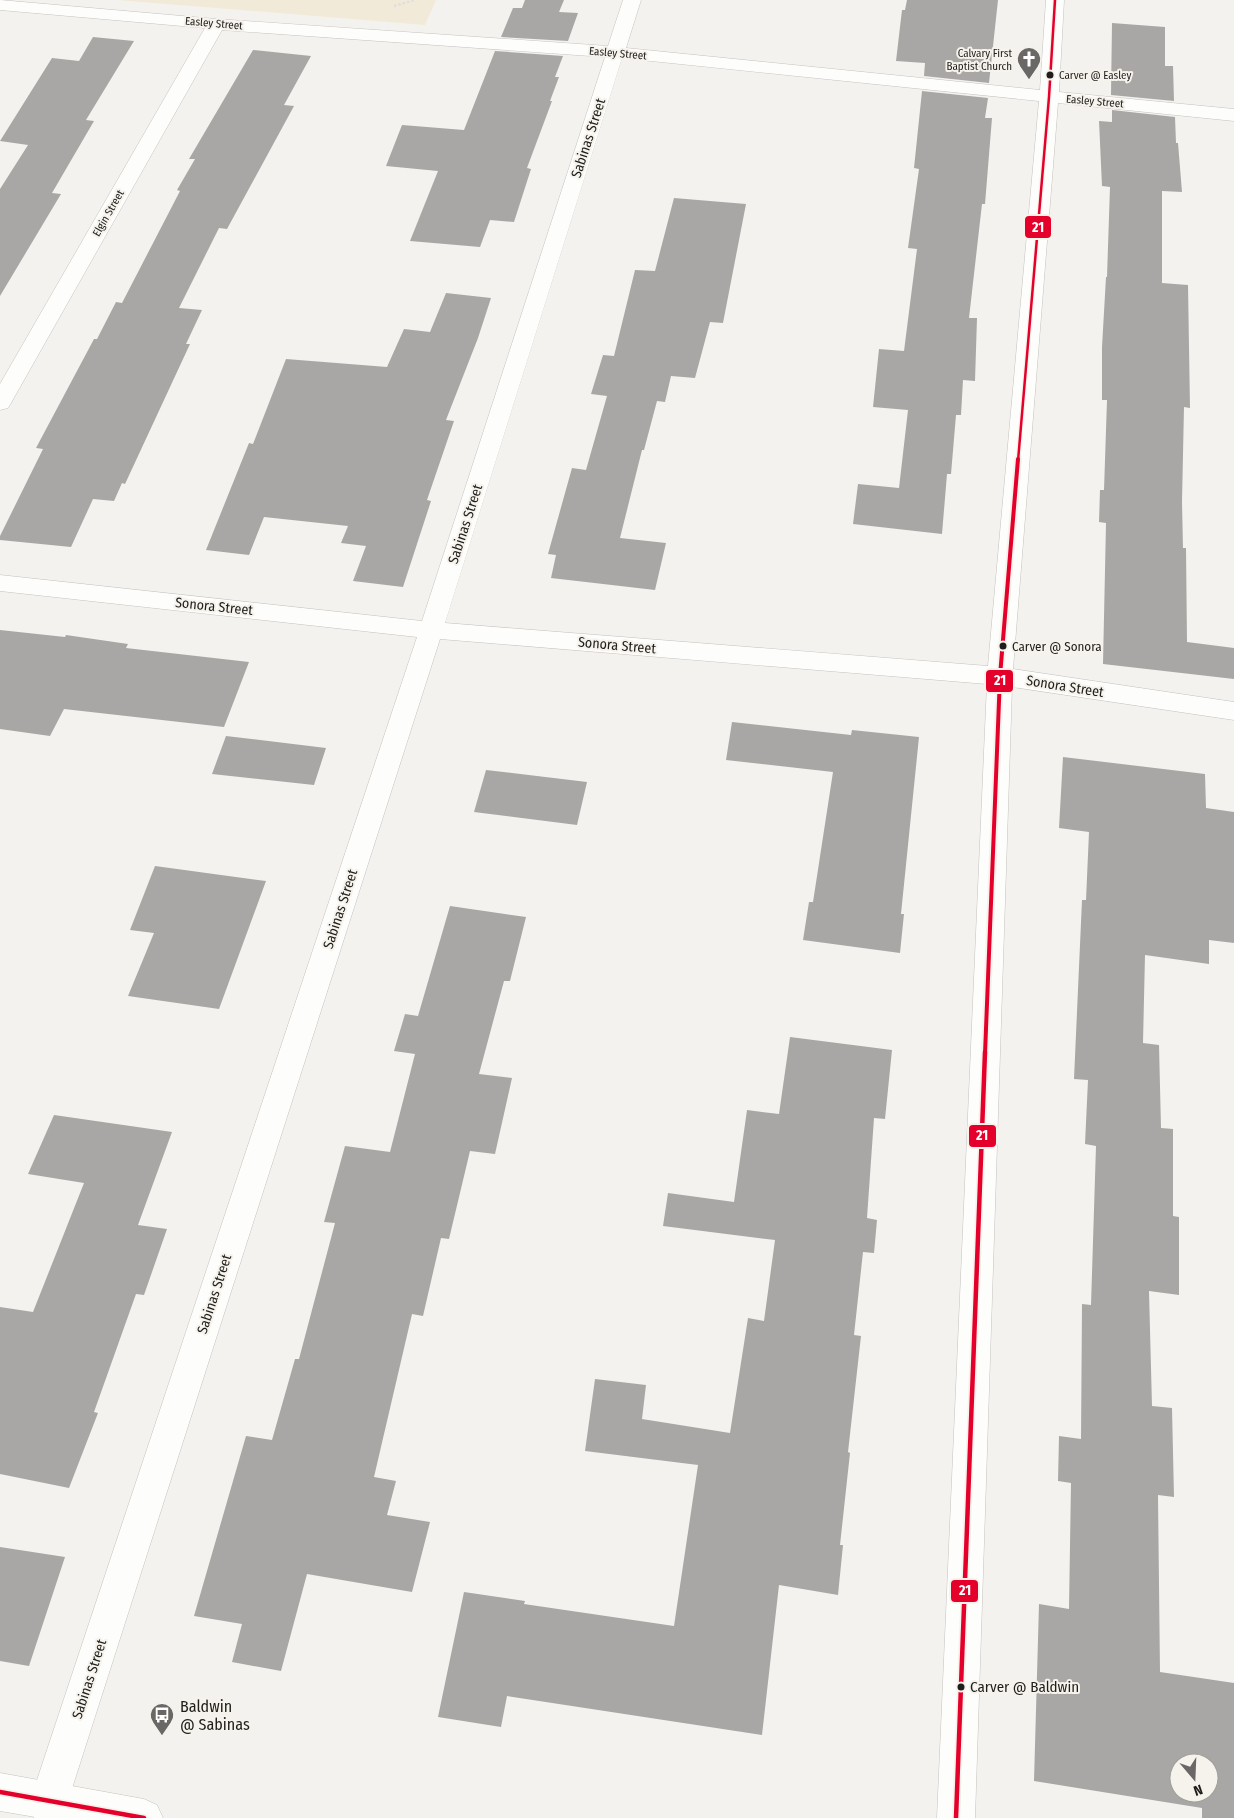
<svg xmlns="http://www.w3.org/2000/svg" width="1234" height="1818" viewBox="0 0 1234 1818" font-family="'Fira Sans Condensed',sans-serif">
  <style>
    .green { fill: #f2ead8 }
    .building { fill: #a9a7a5; fill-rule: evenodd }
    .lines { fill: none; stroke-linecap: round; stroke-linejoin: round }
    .street-casing { stroke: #c4c2bf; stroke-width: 1 }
    .secondary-casing { stroke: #c4c2bf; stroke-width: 1 }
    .path { stroke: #e0dedd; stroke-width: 2.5; stroke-dasharray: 2.5 2; stroke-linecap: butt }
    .street { fill: #fdfdfc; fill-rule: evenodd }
    .secondary { fill: #fdfdfc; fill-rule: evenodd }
    .bus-1-far2-casing { stroke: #f6f3ec; stroke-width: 5 }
    .bus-1-far1-casing { stroke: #f6f3ec; stroke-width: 8 }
    .bus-1-casing { stroke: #f6f3ec; stroke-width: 8 }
    .bus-1-far2 { stroke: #e4002b; stroke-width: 2.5 }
    .bus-1-far1 { stroke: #e4002b; stroke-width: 4 }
    .bus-1 { stroke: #e4002b; stroke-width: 4.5 }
    .bus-dot { fill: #1f1e1c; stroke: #f6f3ec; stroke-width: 2 }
    .labels { text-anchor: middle; stroke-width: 4; stroke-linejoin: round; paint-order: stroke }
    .far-street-label { font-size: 11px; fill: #1f1e1c; stroke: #f6f3ec }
    .far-poi-label { font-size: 11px; fill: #1f1e1c; stroke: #f6f3ec; text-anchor: end }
    .far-bus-label { font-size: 11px; fill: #1f1e1c; stroke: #f6f3ec; text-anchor: start }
    .bus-label { font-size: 13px; fill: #1f1e1c; stroke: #f6f3ec; text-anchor: start }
    .street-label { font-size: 14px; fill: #1f1e1c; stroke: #f6f3ec }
    .near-bus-label { font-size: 15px; fill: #1f1e1c; stroke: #f6f3ec; text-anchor: start }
    .near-poi-label { font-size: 16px; fill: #1f1e1c; stroke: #f6f3ec; text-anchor: start }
    .line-badge { stroke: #f6f3ec; stroke-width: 2 }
    .badge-label { font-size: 14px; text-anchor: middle; font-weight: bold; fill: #fff }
  </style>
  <rect width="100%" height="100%" fill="#f4f2ee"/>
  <path class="green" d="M 117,0 L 436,0 L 425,25 Z"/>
  <path class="building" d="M 525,0 L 564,0 L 559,12 L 578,13 L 568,41 L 501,37 L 513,8 L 522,8 Z
    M 907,0 L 998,0 L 989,83 L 924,76 L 925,63 L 896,61 L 902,10 L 905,10 Z
    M 1112,23 L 1165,27 L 1165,66 L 1173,66 L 1174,101 L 1111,95 Z
    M 93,37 L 134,41 L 86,120 L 94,121 L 52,193 L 61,194 L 0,296 L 0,189 L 28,145 L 0,141 L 52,58 L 79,61 Z
    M 253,50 L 311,56 L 284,105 L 294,106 L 227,229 L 219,228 L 179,308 L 202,310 L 186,344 L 190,344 L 125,484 L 122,483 L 114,501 L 93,499 L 71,547 L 0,540 L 0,536 L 43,449 L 36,448 L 94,339 L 97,339 L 116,302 L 122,303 L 180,191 L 177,190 L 195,159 L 189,159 Z
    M 495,51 L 563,56 L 555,77 L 559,77 L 550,101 L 552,101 L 527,168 L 531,169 L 514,222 L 490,220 L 480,247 L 410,241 L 438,171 L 386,166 L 402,125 L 464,130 Z
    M 922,91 L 988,98 L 985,118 L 992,118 L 985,204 L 982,204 L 969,318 L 977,318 L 975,381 L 963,380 L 961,415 L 956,415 L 951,474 L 947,474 L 942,534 L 853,524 L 858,484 L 899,488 L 908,410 L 873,407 L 879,349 L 904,351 L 917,249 L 908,248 L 919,169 L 914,168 Z
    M 1112,110 L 1175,117 L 1176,143 L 1178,143 L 1182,192 L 1162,191 L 1162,283 L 1188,285 L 1190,408 L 1184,407 L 1182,502 L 1183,548 L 1186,548 L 1187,642 L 1234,648 L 1234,679 L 1103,664 L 1106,523 L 1099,522 L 1100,490 L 1104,490 L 1107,400 L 1102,400 L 1102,347 L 1106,277 L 1107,277 L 1110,187 L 1102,186 L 1099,121 L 1112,122 Z
    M 674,198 L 746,204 L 723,323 L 710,322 L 695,378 L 671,376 L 665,402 L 657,401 L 644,450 L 642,450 L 620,538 L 666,543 L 655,590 L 551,578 L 556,555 L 548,554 L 572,468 L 586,470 L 607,396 L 591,394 L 603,355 L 614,356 L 635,270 L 655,271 Z
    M 446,293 L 491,298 L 478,338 L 446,420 L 454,421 L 427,500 L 431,501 L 403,587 L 353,581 L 366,546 L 341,543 L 348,526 L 264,517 L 249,555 L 206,550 L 249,443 L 253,444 L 286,359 L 387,367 L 404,329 L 430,332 Z
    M 0,630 L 65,637 L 66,635 L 128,644 L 126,648 L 249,662 L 224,727 L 64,709 L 50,736 L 0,729 Z
    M 732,722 L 851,735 L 852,730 L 919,737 L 901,914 L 904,914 L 900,953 L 803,940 L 809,902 L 813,902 L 833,772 L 726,760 Z
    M 226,736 L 326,748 L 314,785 L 212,774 Z
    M 1063,757 L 1205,774 L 1206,808 L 1234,812 L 1234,943 L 1209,940 L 1209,964 L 1145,955 L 1143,1043 L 1159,1045 L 1161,1128 L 1173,1129 L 1173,1216 L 1179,1217 L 1179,1295 L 1149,1291 L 1152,1406 L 1172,1408 L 1174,1497 L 1158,1495 L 1160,1672 L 1234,1683 L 1234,1818 L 1202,1818 L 1202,1808 L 1034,1781 L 1039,1604 L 1069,1609 L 1071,1483 L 1058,1481 L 1059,1436 L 1081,1439 L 1082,1304 L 1091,1305 L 1096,1146 L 1085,1144 L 1088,1080 L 1074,1079 L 1082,900 L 1086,900 L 1089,832 L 1059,828 ZM 1179,1763 L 1209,1763 L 1209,1793 L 1179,1793 Z
    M 486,770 L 587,782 L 577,825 L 474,812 Z
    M 155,866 L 266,881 L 219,1009 L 128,996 L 154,933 L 130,930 Z
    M 450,906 L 526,917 L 510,981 L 504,981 L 479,1074 L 512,1078 L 495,1154 L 470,1151 L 449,1239 L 441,1238 L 423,1316 L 412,1314 L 374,1477 L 396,1481 L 387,1515 L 430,1522 L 412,1592 L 307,1574 L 281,1671 L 232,1662 L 242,1624 L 194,1616 L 246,1436 L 272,1440 L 295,1359 L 299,1359 L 335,1223 L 324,1222 L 345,1146 L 390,1152 L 415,1054 L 394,1051 L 405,1014 L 418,1016 Z
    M 790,1037 L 892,1050 L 885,1119 L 874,1118 L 867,1218 L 877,1220 L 874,1253 L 863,1252 L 854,1335 L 861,1336 L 848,1452 L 850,1453 L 840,1545 L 843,1545 L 838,1595 L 779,1585 L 762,1735 L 507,1696 L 501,1727 L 438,1717 L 464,1592 L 525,1601 L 524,1604 L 674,1626 L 698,1465 L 585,1451 L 595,1379 L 646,1385 L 642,1419 L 730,1433 L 748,1318 L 764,1321 L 775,1240 L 663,1226 L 668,1193 L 734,1202 L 747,1110 L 779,1114 Z
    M 54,1115 L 172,1132 L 138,1225 L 167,1229 L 144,1295 L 136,1294 L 94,1412 L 98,1413 L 69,1488 L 0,1474 L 0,1307 L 33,1312 L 84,1183 L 28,1174 Z
    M 0,1547 L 65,1557 L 29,1666 L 0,1661 Z"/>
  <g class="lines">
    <g class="street-casing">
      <path id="street" d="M 0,0 L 216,19 L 608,46 L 623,0 L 641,0 L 626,48 L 1040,90 L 1046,0 L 1064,0 L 1059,92 L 1234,109 L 1234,121 L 1058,103 L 1013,669 L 1234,702 L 1234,720 L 1012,687 L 975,1818 L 937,1818 L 987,684 L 440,639 L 68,1801 L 72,1818 L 34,1818 L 30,1801 L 417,637 L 0,591 L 0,575 L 422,621 L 605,57 L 222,30 L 11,403 L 8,408 L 0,410 L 0,384 L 205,28 L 0,10 ZM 622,58 L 1039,101 L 988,666 L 445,623 Z"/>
    </g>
    <g class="secondary-casing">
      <path id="secondary" d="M 0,1773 L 144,1799 L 157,1805 L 163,1818 L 41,1818 L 0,1811 Z"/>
    </g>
    <path class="path" d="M 394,6 L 415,0"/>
    <use href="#street" class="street"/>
    <use href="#secondary" class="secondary"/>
    <g class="bus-1-far2-casing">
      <path id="bus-1-far2" d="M 1018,461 L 1049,97 L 1055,0"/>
    </g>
    <g class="bus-1-far1-casing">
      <path id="bus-1-far1" d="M 985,1054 L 1000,676 L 1018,459"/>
    </g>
    <g class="bus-1-casing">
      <path id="bus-1" d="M 0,1792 L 144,1818
        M 956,1818 L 985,1052"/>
    </g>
    <use href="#bus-1-far2" class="bus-1-far2"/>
    <use href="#bus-1-far1" class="bus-1-far1"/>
    <use href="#bus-1" class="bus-1"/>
  </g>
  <defs>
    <g id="church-pin" transform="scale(1.25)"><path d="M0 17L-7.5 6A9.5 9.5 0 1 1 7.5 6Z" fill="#6a6866" stroke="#f6f3ec"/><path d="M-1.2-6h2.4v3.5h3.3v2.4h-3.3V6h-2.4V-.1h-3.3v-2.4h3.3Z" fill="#fff"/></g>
    <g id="bus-pin" transform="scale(1.25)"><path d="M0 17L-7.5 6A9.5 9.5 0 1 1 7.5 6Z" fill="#6a6866" stroke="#f6f3ec"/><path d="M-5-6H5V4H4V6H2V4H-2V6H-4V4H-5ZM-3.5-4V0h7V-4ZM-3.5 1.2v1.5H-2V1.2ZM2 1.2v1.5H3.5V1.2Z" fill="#fff"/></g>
  </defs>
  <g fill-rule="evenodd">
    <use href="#church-pin" x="1029" y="59"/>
    <use href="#bus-pin" x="162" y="1715"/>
  </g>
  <g class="bus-dot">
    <circle cx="1050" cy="75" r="4.5"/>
    <circle cx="1003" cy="646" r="4.5"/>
    <circle cx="961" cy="1687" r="4.5"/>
  </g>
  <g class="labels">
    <g class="far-street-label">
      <text transform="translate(214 23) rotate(5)" y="4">Easley Street</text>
      <text transform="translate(618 53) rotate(5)" y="4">Easley Street</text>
      <text transform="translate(1095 101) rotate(5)" y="4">Easley Street</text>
      <text transform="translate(108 213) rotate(-60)" y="4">Elgin Street</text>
    </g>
    <g class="far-poi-label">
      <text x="1012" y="57">Calvary First<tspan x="1012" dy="13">Baptist Church</tspan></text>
    </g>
    <g class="far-bus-label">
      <text x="1059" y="79">Carver @ Easley</text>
    </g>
    <g class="bus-label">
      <text x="1012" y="651">Carver @ Sonora</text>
    </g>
    <g class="street-label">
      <text transform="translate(588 138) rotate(-72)" y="5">Sabinas Street</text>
      <text transform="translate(465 524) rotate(-72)" y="5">Sabinas Street</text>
      <text transform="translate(214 606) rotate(6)" y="5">Sonora Street</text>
      <text transform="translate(617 645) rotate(5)" y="5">Sonora Street</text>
      <text transform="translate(1065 686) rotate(9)" y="5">Sonora Street</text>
      <text transform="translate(340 909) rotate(-72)" y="5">Sabinas Street</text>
      <text transform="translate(214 1294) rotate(-72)" y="5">Sabinas Street</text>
      <text transform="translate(89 1679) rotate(-72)" y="5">Sabinas Street</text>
    </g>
    <g class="near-bus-label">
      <text x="970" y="1692">Carver @ Baldwin</text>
    </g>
    <g class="near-poi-label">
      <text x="180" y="1712">Baldwin<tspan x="180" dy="18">@ Sabinas</tspan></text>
    </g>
  </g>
  <g class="line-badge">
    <rect x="1024" y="215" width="28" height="24" rx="5" fill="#e4002b"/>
    <rect x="985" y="669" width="29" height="24" rx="5" fill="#e4002b"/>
    <rect x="968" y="1124" width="29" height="24" rx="5" fill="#e4002b"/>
    <rect x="950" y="1579" width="29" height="24" rx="5" fill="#e4002b"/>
  </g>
  <g class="badge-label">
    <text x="1038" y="232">21</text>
    <text x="1000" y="685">21</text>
    <text x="982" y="1140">21</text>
    <text x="965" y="1595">21</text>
  </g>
  <g transform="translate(1194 1778) rotate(161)"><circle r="24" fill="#f6f3ec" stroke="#a09e99"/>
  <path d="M0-4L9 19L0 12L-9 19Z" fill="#6a6866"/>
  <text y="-8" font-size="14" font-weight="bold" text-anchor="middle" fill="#1f1e1c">N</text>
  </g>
</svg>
